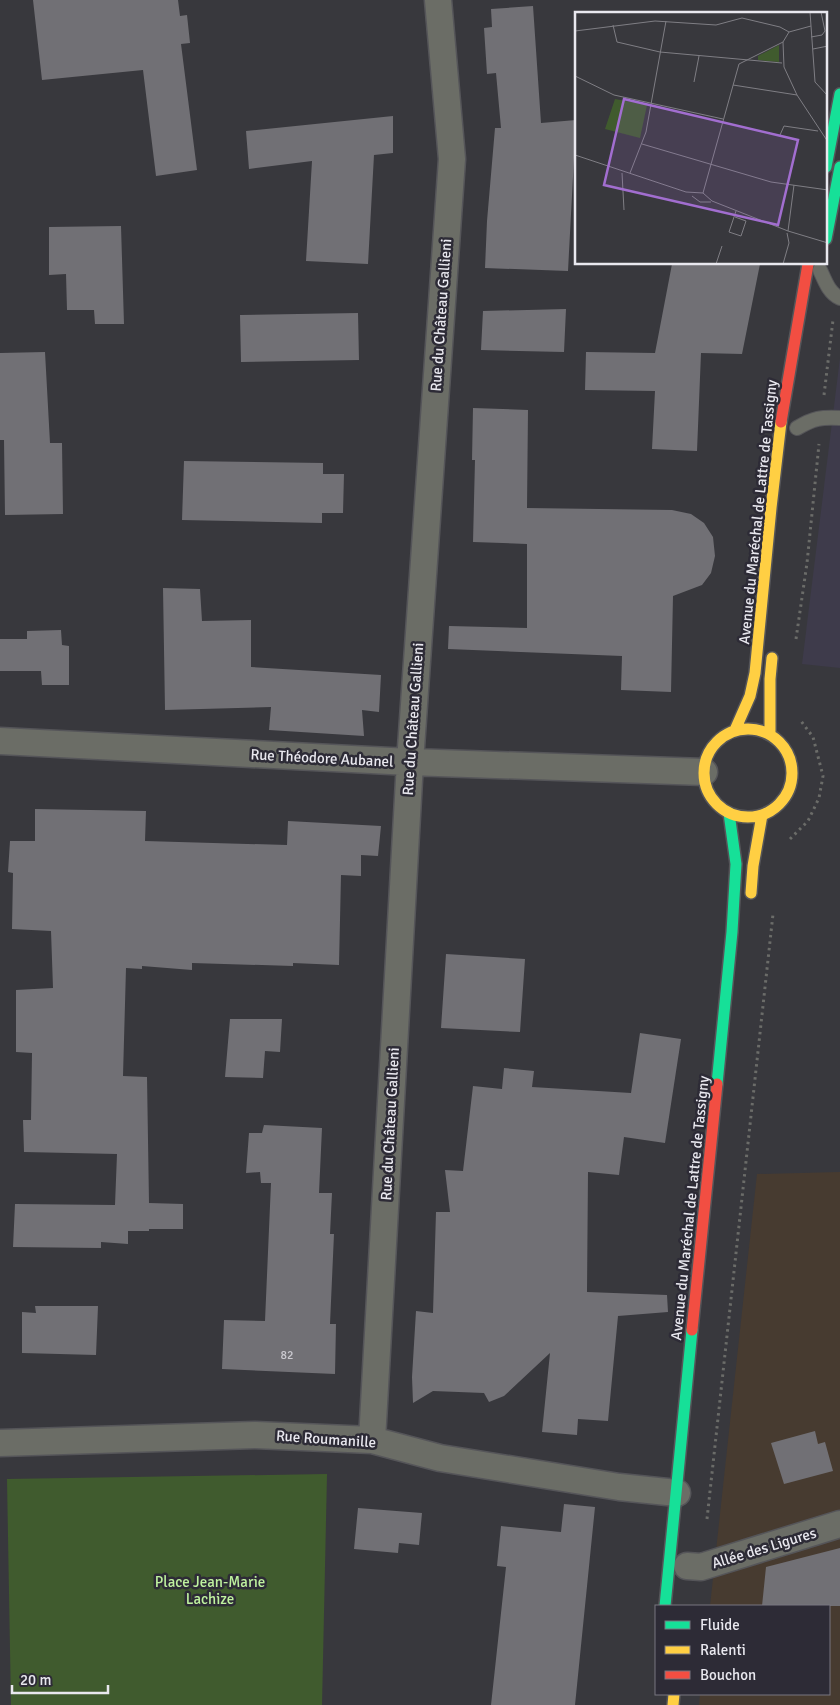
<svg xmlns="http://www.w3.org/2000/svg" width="840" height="1705" viewBox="0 0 840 1705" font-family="Signika,sans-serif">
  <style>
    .built { fill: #3e3b4b }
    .industrial { fill: #473b30 }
    .green { fill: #405b2e }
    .building { fill: #717075 }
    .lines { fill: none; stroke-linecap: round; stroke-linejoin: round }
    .lane-casing { stroke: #555559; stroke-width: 16 }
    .street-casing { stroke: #555559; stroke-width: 29 }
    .fast-casing { stroke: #555559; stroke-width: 14 }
    .slow-casing { stroke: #555559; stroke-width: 14 }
    .jam-casing { stroke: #555559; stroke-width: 14 }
    .path { stroke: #6b6c69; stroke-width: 3; stroke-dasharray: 2.5 4; stroke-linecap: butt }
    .lane { stroke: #6b6d66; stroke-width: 14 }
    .street { stroke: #6b6d66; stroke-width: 26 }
    .fast { stroke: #16e098; stroke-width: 11 }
    .slow { stroke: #ffcf43; stroke-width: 11 }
    .jam { stroke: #f24e42; stroke-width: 11 }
    .labels { text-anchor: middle; stroke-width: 5; stroke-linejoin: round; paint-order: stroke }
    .number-label { font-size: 12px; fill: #cbcad0 }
    .street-label { font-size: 15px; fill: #e9e8ef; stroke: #2d2b36 }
    .park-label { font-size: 15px; fill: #bff29f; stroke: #2d2b36 }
    .inset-road { fill: none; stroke: #7f7e84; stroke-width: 1 }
    .view { fill: #a26ed0; fill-opacity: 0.15; stroke: #a26ed0; stroke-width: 2.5 }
    .inset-edge { fill: none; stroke: #e9e8ef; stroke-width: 2.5 }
  </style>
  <rect width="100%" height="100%" fill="#38383d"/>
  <path class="built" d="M 840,358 L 840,668 L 802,664 Z"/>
  <path class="industrial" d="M 840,1172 L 840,1705 L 699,1705 L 700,1694 L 829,1694 L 829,1606 L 710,1606 L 757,1174 Z"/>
  <path class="green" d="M 327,1474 L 322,1705 L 11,1705 L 7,1479 Z"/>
  <path class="building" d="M 33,0 L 178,0 L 180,16 L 187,15 L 190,43 L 181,44 L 197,170 L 156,176 L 143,70 L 42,80 Z
    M 533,6 L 541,123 L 576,120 L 568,271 L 485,268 L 487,221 L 495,128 L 501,128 L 496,73 L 487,74 L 484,28 L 492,27 L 491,9 Z
    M 393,116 L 393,153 L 374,155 L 368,264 L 306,261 L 312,161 L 249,169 L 246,131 Z
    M 121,226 L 124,324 L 95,324 L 94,310 L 67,310 L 66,274 L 49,275 L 49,227 Z
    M 672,264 L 760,264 L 742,354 L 701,353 L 697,451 L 652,449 L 655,391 L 585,390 L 586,352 L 655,353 Z
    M 566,309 L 564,352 L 481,350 L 483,311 Z
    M 358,313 L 359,360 L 241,362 L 240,315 Z
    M 45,352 L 50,443 L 62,443 L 63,514 L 5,515 L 4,440 L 0,440 L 0,353 Z
    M 473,408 L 528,410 L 527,508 L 672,510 L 691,514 L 704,523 L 713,537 L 715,556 L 711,573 L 702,585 L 673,596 L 671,692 L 621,690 L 622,656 L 448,649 L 449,626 L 527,628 L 527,544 L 473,542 L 475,460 L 472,460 Z
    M 184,461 L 323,463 L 323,474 L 344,474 L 343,513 L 322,513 L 322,523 L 182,520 Z
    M 163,588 L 200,589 L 202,621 L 251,620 L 251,667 L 381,675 L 379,712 L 362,710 L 364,736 L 269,730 L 271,707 L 165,710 Z
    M 61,630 L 62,645 L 69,646 L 69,685 L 42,685 L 41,671 L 0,671 L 0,639 L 27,639 L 27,631 Z
    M 35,809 L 146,811 L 145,841 L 287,845 L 288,821 L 381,826 L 378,856 L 361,855 L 361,876 L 341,875 L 339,965 L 293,963 L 293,966 L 192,963 L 192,970 L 142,966 L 142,969 L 126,968 L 123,1076 L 147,1077 L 149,1203 L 183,1204 L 183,1229 L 149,1229 L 149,1231 L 128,1231 L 128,1244 L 101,1242 L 101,1248 L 13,1247 L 15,1204 L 115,1205 L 117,1154 L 24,1152 L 23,1120 L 31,1120 L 32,1053 L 16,1052 L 16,990 L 53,988 L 51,931 L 12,929 L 13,873 L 8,872 L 10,841 L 35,841 Z
    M 446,954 L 525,959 L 520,1032 L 441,1028 Z
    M 230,1019 L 282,1019 L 280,1052 L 265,1051 L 263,1078 L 225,1077 Z
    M 640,1033 L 681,1039 L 665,1143 L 624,1137 L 619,1175 L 588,1172 L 587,1292 L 667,1295 L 668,1312 L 618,1316 L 608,1421 L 578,1419 L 577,1435 L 542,1432 L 550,1353 L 504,1396 L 489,1402 L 484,1393 L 433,1391 L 413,1403 L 412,1377 L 416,1311 L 433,1313 L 436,1212 L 450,1212 L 445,1170 L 463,1171 L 473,1086 L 502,1089 L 504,1068 L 534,1071 L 532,1087 L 631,1093 Z
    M 264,1125 L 322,1128 L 319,1193 L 332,1193 L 330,1234 L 334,1234 L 330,1324 L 336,1324 L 335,1374 L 222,1369 L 224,1320 L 265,1321 L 271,1183 L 261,1183 L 260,1172 L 246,1173 L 249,1133 L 262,1133 Z
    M 35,1306 L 98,1306 L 96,1355 L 22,1353 L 22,1312 L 36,1313 Z
    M 815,1431 L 818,1444 L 825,1442 L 833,1471 L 784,1484 L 771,1443 Z
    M 564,1504 L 595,1507 L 575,1705 L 491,1705 L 506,1567 L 497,1566 L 501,1526 L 561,1532 Z
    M 358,1508 L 422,1513 L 419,1545 L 399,1543 L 398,1553 L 354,1549 Z
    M 840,1548 L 840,1606 L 762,1606 L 766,1567 Z"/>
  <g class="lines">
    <g class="lane-casing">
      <path id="lane" d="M 820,270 C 825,281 829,293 840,298
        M 797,428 C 814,418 821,417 840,418"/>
    </g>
    <g class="street-casing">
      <path id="street" d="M 0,741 L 410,762 L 704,772
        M 372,1440 L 410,762 L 452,159 L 438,0
        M 0,1443 L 255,1435 L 372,1440 L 440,1458 L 619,1487 L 677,1493
        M 687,1566 L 701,1567 L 840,1524"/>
    </g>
    <g class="fast-casing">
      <path id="fast" d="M 826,167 L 840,94
        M 826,239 L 840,167
        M 717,1084 L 732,932 L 736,864 L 729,813
        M 665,1606 L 692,1330"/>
    </g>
    <g class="slow-casing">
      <path id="slow" d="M704 773a44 44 0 1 1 88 0a44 44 0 1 1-88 0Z
        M 735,730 L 750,696 L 755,673 L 771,508 L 781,422
        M 770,734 L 770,679 L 772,658
        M 751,893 L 753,866 L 762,815
        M 673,1705 L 674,1694"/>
    </g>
    <g class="jam-casing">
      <path id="jam" d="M 781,422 L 808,264
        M 692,1330 L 717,1084"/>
    </g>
    <path class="path" d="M 824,395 L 833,320
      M 796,639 L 807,563 L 819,444
      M 790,839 L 808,821 L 819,798 L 823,776 L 813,737 L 801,721
      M 707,1519 L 773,914"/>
    <use href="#lane" class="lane"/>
    <use href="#street" class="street"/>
    <use href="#fast" class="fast"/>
    <use href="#slow" class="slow"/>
    <use href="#jam" class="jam"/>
  </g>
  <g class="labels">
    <g class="number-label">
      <text x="287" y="1359">82</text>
    </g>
    <g class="street-label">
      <text transform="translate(441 315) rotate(-86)" y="5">Rue du Château Gallieni</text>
      <text transform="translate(758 512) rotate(-84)" y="5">Avenue du Maréchal de Lattre de Tassigny</text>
      <text transform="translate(413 719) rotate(-86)" y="5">Rue du Château Gallieni</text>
      <text transform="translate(322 758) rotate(3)" y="5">Rue Théodore Aubanel</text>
      <text transform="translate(390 1124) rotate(-87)" y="5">Rue du Château Gallieni</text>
      <text transform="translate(690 1208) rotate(-84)" y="5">Avenue du Maréchal de Lattre de Tassigny</text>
      <text transform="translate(326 1439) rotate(4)" y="5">Rue Roumanille</text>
      <text transform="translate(764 1548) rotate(-17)" y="5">Allée des Ligures</text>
    </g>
    <g class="park-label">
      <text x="210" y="1587">Place Jean-Marie<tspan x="210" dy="17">Lachize</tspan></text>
    </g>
  </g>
  <g transform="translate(575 12)">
    <rect width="252" height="252" fill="#38383d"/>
    <path d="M 204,33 L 204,50 L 183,48 L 183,44 ZM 40,87 L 72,93 L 65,126 L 30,117 Z" fill="#405b2e"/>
    <path class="inset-road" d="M 235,0 L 240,70 L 253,84M 38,13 L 42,30 L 85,40 L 207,51M 0,19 L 80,9 L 141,13 L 167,6 L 205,15 L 214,20M 236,25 L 247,23 L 250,19 L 246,0M 208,30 L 209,55 L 222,83 L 253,130M 238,37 L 253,34M 0,64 L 39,83 L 148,107M 119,70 L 124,44M 158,73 L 222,83M 205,123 L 209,114 L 243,119M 67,132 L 196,170 L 253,178M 0,143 L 111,180 L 128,181 L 137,189 L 213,219 L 253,231M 47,161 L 49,198M 55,161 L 71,120 L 91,9M 128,181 L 164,52 L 208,30 L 214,20 L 236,14M 117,184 L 125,190 L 136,190M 160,205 L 171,209 L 166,224 L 154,220 L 161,199M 213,219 L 219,173M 141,252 L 147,234M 208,252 L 214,231 L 212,221"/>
    <path class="view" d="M 49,87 L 223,128 L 203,213 L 29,173 Z"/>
    <rect width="252" height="252" class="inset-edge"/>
  </g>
  <rect x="655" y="1605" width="175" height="90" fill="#2d2b36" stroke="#787780"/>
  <rect x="665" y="1621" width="25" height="8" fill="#16e098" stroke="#787780"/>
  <text x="700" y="1630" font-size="15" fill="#e9e8ef">Fluide</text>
  <rect x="665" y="1646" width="25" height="8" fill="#ffcf43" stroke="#787780"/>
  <text x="700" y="1655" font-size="15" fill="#e9e8ef">Ralenti</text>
  <rect x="665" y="1671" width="25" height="8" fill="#f24e42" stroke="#787780"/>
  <text x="700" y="1680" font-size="15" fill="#e9e8ef">Bouchon</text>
  <path d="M12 1685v8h96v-8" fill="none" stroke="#e9e8ef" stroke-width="2.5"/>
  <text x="20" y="1685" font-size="15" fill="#e9e8ef" stroke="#2d2b36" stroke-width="4" paint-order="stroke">20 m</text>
</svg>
